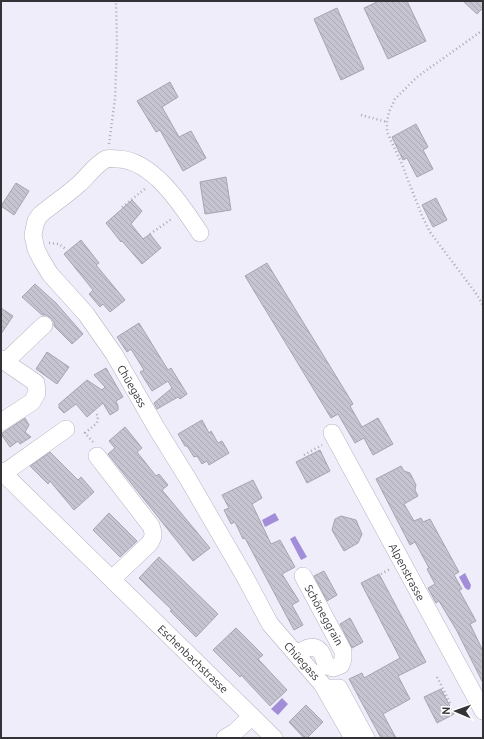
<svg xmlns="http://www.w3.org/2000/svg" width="484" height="739" viewBox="0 0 484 739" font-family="Ubuntu,sans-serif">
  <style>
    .water { fill: #a28dd9 }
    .building { fill: url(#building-back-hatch); stroke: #a6a4b0 }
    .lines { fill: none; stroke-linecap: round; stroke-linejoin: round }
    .minor-casing { stroke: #b6b3c0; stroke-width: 18 }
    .path { stroke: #aaa8b2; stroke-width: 2.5; stroke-dasharray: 1 3; stroke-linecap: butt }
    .minor { stroke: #fff; stroke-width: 17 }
    .labels { text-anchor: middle; stroke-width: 3.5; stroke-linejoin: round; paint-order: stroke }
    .street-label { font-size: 11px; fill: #333237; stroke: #fff }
  </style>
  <defs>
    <pattern id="building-back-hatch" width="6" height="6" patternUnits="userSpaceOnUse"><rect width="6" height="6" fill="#c7c4d1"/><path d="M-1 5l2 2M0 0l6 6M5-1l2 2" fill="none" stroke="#aba9b4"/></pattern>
  </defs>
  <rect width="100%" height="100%" fill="#f0edfa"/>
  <path class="water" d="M 275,513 L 279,520 L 265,527 L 262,520 Z
    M 295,536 L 307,557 L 301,560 L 290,539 Z
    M 465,573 L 471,585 L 470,589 L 468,590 L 465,588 L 459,577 Z
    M 282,698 L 288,704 L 278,715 L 271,709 Z"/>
  <path class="building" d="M 379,1 L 407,1 L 426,41 L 388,59 L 364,8 Z
    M 463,1 L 483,1 L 483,8 L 477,14 Z
    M 337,8 L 364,69 L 341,80 L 314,19 Z
    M 170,82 L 178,97 L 162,107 L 179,137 L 191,131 L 206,158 L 183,171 L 160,130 L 156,132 L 137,101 Z
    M 416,124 L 428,147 L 423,150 L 433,169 L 417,177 L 407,158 L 403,160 L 392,137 Z
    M 226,177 L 231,210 L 205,214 L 200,182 Z
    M 16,183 L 29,191 L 14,215 L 1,206 Z
    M 436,198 L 447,220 L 433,227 L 422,205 Z
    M 132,200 L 142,211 L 131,224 L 143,239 L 150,234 L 161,248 L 142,264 L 122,241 L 121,242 L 106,223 Z
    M 81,240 L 99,263 L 96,265 L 125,300 L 110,312 L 103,304 L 100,307 L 89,294 L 93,290 L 64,254 Z
    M 267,263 L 353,404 L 350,406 L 362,427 L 378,418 L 393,444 L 373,455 L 364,438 L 355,443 L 338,414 L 331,418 L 245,276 Z
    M 35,284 L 56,303 L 83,334 L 72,344 L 54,326 L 54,322 L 51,318 L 46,315 L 42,315 L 22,297 Z
    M 1,308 L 13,316 L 1,334 Z
    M 139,323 L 168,370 L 171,368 L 187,394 L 180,399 L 178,397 L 157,409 L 154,403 L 172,388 L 168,381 L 152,391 L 140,372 L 144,370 L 131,349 L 127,352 L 117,337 Z
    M 47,352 L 69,367 L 57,384 L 36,369 Z
    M 106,368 L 123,397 L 116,401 L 118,406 L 118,410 L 110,415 L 103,403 L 87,417 L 76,404 L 64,413 L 59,408 L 59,404 L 87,380 L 102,390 L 105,387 L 94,375 Z
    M 25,418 L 29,425 L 25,432 L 31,437 L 20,444 L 18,441 L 10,447 L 1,434 Z
    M 202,420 L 209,433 L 211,431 L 218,443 L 222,441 L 229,453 L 209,465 L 207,461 L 202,464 L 197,456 L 194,457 L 187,446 L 185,446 L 178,434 Z
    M 125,427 L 142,448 L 137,452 L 156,476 L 159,474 L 168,485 L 162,490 L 210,548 L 193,561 L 108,454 L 115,448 L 109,441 Z
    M 320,450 L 330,471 L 307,483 L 296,462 Z
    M 50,452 L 78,480 L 81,477 L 94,492 L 74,510 L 50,481 L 48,484 L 30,466 Z
    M 401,466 L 404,471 L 410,473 L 416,485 L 415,490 L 418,496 L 404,504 L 414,521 L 421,518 L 423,522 L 430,519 L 459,572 L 454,575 L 462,589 L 459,590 L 476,621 L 470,624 L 483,651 L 483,683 L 457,631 L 439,601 L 436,603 L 428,588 L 435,584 L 427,569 L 429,568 L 415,542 L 410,545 L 376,479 Z
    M 253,480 L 262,498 L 252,504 L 271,544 L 280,540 L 295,567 L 282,574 L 299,601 L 292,605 L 303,625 L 294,630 L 245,538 L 243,539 L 235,522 L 231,524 L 224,510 L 229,508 L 222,495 Z
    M 109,513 L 137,541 L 120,557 L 93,530 Z
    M 341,516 L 356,520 L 362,534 L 358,543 L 344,551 L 332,530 L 335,519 Z
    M 159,557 L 218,614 L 196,637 L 170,611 L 172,610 L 139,578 Z
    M 324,571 L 337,595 L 327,601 L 314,576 Z
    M 379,574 L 426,662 L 398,676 L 410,699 L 383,714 L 396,738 L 381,738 L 349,679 L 362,673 L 364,678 L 400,658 L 361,583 Z
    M 350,618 L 363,642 L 352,648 L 340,624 Z
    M 236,628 L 263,655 L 258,659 L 287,690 L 270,706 L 241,675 L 240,677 L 213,650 Z
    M 441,689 L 454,714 L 437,723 L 424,697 Z
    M 306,705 L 323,722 L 307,738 L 304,738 L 289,722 Z"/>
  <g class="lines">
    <g class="minor-casing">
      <path id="minor" d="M 200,233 C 183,207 153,160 118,159 C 115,159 109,158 106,159 C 95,165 88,176 79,184 C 67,195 53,204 40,215 L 36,221 L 33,235 L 36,249 L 41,259 L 50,274 L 86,314 L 114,354 L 157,429 L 188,479 L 245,577 L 270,624 L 322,684 L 353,738
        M 1,359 L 36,383 L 37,393 L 32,402 L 1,422
        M 5,362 L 44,325
        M 332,433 L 483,711
        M 97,456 L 151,526 C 154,534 154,537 149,544 L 112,579
        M 1,471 L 274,738
        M 4,473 L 66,429
        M 296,654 C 303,650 313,643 320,651 C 324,655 324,662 327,666 L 333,668 L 341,665 L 343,659 L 343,651 L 303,576
        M 326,691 L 331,688 L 339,688 L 366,738
        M 225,738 L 235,732 L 252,716"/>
    </g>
    <path class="path" d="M 483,30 L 417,77 L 395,99 L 389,112 L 387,122 L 387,132 L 401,162 L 422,216 L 430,232 L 475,292 L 483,305
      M 361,115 L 387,122
      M 109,144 L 115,99 L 117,44 L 116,1
      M 122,207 L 146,188
      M 150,234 L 173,218
      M 49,243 L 59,244 L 67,250
      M 93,442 L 85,433 L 97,423 L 98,416 L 95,412
      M 304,455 L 322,445
      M 381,574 L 390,569
      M 437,677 L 450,703"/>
    <use href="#minor" class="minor"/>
  </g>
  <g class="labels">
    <g class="street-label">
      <text transform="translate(132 386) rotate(60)" y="4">Chüegass</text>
      <text transform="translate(407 572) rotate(62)" y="4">Alpenstrasse</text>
      <text transform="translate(324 615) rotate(61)" y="4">Schöneggrain</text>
      <text transform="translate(193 659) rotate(44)" y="4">Eschenbachstrasse</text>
      <text transform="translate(302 661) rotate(48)" y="4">Chüegass</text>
    </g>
  </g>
  <rect width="484" height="739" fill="none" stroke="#333237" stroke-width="4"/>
  <g transform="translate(456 711) rotate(272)" stroke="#ffffff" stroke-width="3" paint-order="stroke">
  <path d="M0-3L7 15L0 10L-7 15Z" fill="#333237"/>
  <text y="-6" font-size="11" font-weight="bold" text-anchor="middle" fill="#333237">N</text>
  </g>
</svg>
